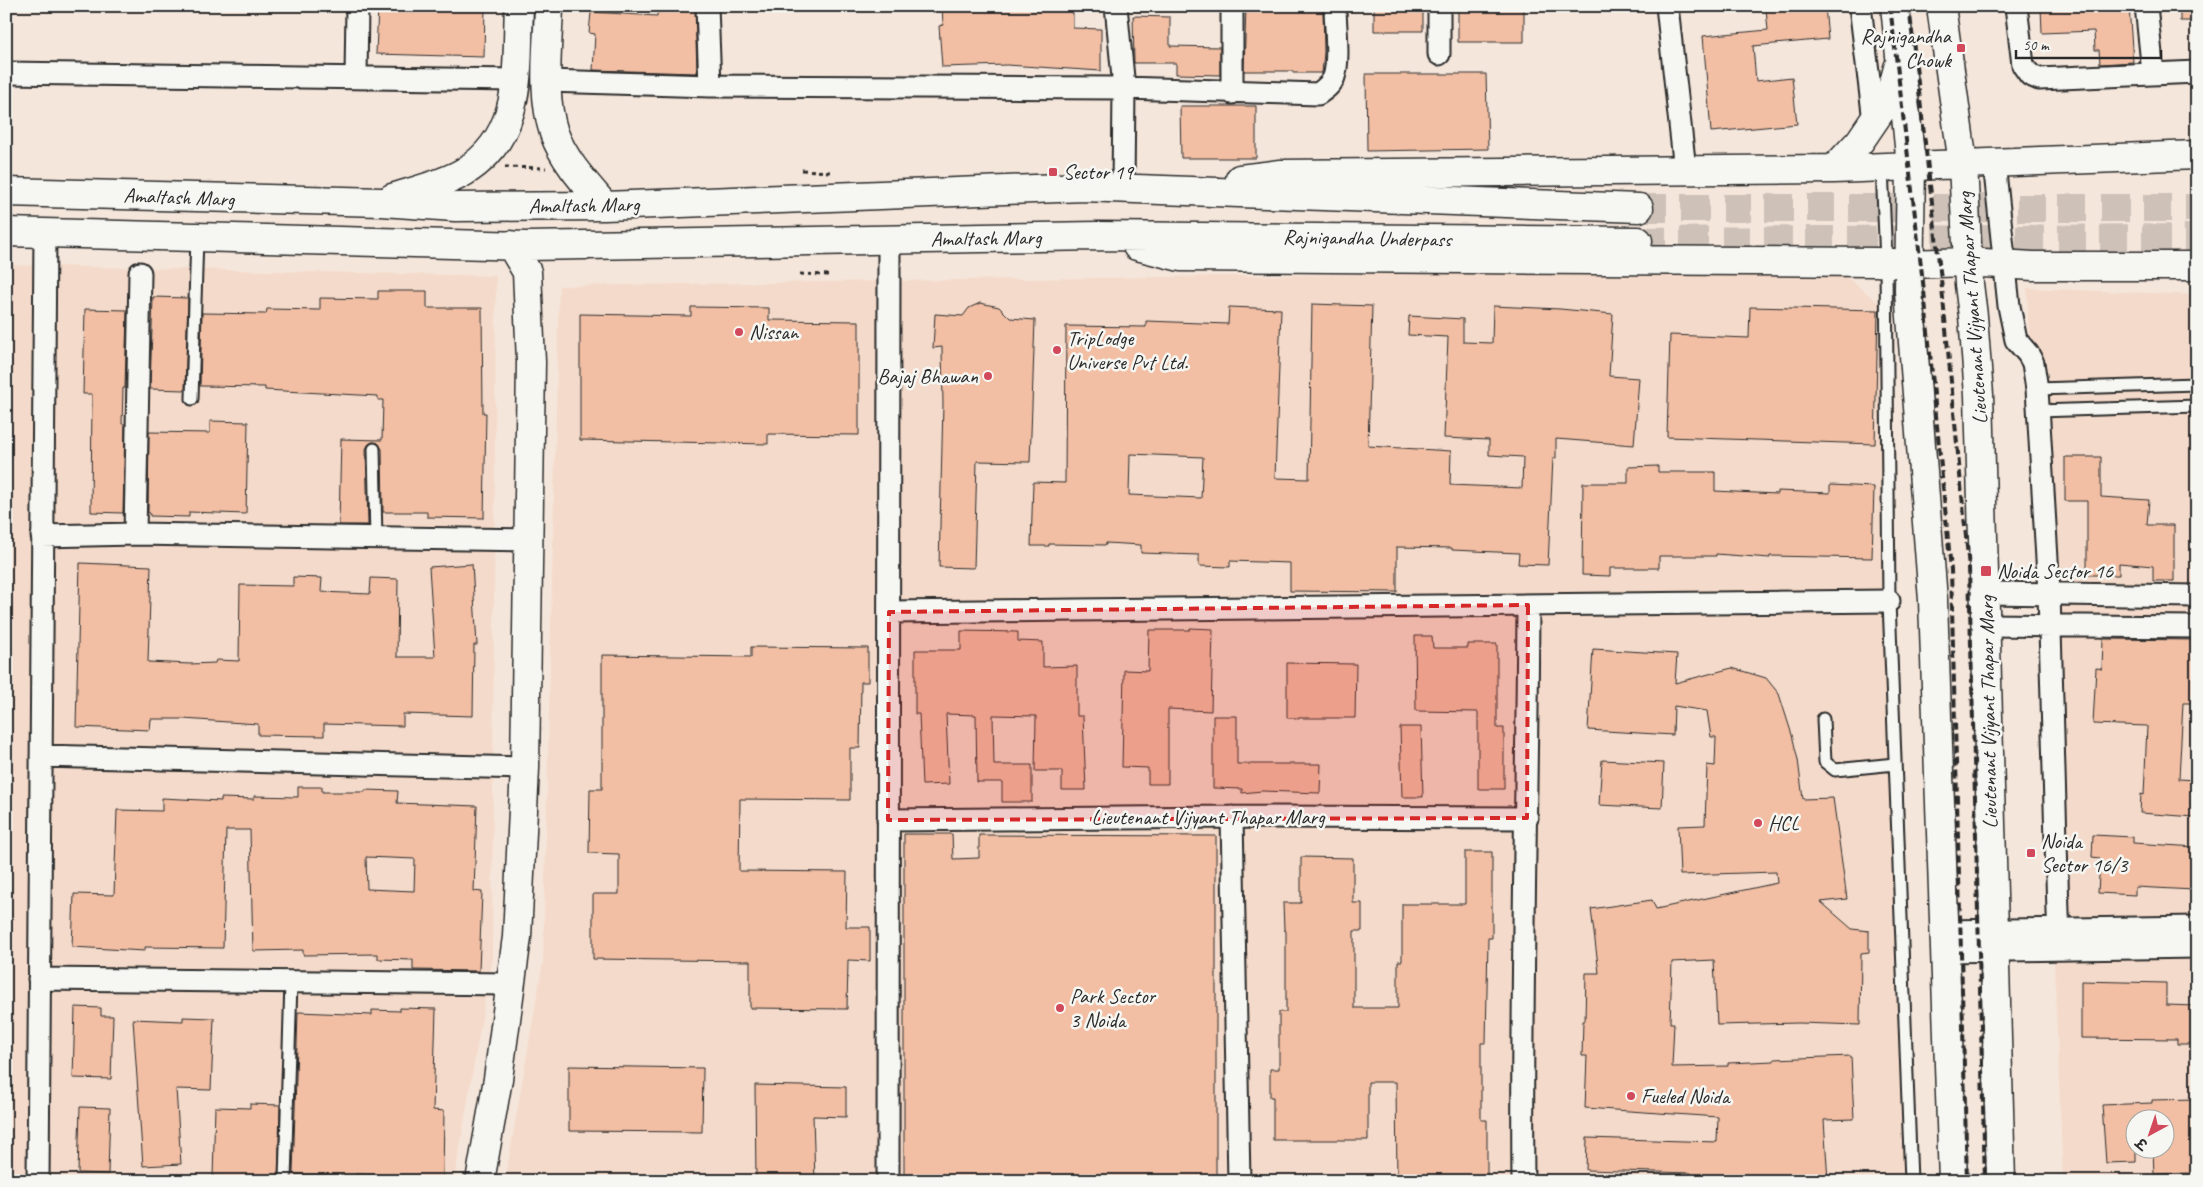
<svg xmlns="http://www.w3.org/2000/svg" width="2203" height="1187" viewBox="0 0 2203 1187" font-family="Caveat,'Playpen Sans Deva',sans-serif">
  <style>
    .built { fill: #f4daca; fill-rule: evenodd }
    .building { fill: #f2bfa4; stroke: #2b2b2b; fill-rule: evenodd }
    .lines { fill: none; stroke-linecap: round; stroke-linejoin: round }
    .secondary-tunnel { stroke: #cdc1b8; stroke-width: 28; stroke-dasharray: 28 14; stroke-linecap: butt }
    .lane-casing { stroke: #2b2b2b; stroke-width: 15 }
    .street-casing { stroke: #2b2b2b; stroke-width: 25 }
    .secondary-casing { stroke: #2b2b2b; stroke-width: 31 }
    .path { stroke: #2b2b2b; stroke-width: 3; stroke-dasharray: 4 4; stroke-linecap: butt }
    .lane { stroke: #f6f6f2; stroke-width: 11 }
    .street { stroke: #f6f6f2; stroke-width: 21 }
    .secondary { stroke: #f6f6f2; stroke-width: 28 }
    .rail { stroke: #2b2b2b; stroke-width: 4; stroke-dasharray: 8 4; stroke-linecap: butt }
    .marked { fill: #d62828; fill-opacity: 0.2; stroke: #d62828; stroke-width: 4; stroke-dasharray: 10 6; stroke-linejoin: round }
    .poi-dot { fill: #d1495b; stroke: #f6f6f2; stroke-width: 2 }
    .labels { text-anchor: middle; stroke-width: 5; stroke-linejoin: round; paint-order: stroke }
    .poi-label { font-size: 21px; fill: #2b2b2b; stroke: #f6f6f2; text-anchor: start }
    .street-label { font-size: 21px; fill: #2b2b2b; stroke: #f6f6f2 }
  </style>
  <rect width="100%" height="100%" fill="#f5e6db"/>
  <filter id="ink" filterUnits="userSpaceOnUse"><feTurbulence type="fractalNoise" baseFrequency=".02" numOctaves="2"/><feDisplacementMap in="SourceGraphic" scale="10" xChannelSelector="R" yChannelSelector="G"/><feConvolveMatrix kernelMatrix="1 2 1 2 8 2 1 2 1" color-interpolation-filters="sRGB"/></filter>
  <g filter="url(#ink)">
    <path class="built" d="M 6,265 L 496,276 L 492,959 L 454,1181 L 6,1181 Z
      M 1834,267 L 1883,306 L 1905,1181 L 505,1181 L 543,962 L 559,286 Z
      M 2027,288 L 2197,295 L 2197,1181 L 2063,1181 ZM 2136,1120 L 2166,1120 L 2166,1150 L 2136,1150 Z"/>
    <path class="building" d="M 378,6 L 424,8 L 424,6 L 485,6 L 484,57 L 376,54 Z
      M 658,6 L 695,6 L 697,73 L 593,70 L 595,34 L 589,33 L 591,12 L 657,16 Z
      M 942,6 L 1073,6 L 1073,28 L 1101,29 L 1101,71 L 1007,65 L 942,67 L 939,26 L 943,25 Z
      M 1246,6 L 1323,6 L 1324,52 L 1322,73 L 1293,73 L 1293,71 L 1244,71 Z
      M 1374,6 L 1423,6 L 1423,31 L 1374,31 Z
      M 1458,6 L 1524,6 L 1524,42 L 1458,42 Z
      M 1799,6 L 1825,6 L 1828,39 L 1753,46 L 1756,81 L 1792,77 L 1797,124 L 1711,132 L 1703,36 L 1768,30 L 1766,9 Z
      M 2129,6 L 2133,62 L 2100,64 L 2099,50 L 2095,50 L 2094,31 L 2042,33 L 2041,7 Z
      M 2180,6 L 2196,6 L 2195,21 L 2180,21 Z
      M 1133,16 L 1170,17 L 1170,46 L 1220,47 L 1220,75 L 1176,74 L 1176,63 L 1134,63 Z
      M 1366,74 L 1486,74 L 1488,149 L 1367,151 Z
      M 1180,106 L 1256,106 L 1256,158 L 1181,158 Z
      M 378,291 L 427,291 L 427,308 L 482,308 L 483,413 L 486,413 L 484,518 L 427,517 L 427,512 L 383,512 L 382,449 L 378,443 L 373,442 L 368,445 L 366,449 L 368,525 L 339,525 L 341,439 L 382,440 L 383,400 L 378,400 L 378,396 L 265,390 L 265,387 L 200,386 L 202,313 L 266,314 L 267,309 L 320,310 L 320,298 L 378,299 Z
      M 153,297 L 188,298 L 185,390 L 150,389 Z
      M 980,303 L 999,307 L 1010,318 L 1035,320 L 1030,462 L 977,461 L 974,568 L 939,567 L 943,404 L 942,347 L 933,348 L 935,314 L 963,316 L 969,308 Z
      M 1312,304 L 1372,306 L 1368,446 L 1451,451 L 1450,485 L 1522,488 L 1523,457 L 1489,455 L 1489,440 L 1444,438 L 1448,337 L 1408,335 L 1409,316 L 1463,319 L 1463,342 L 1492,343 L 1493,306 L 1560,309 L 1613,314 L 1609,376 L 1639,378 L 1634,445 L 1556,439 L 1556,458 L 1553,458 L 1548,565 L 1518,564 L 1519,553 L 1452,550 L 1452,548 L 1397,547 L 1397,592 L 1290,591 L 1290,563 L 1230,561 L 1230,567 L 1199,566 L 1199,555 L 1141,553 L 1141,545 L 1106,543 L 1106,545 L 1049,544 L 1049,546 L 1031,546 L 1033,482 L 1065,483 L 1066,326 L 1146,327 L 1146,321 L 1228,324 L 1229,307 L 1281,309 L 1275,478 L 1309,479 ZM 1130,454 L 1203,457 L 1201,498 L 1129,495 Z
      M 691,307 L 769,308 L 769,320 L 859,321 L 859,435 L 768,434 L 768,444 L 580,440 L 580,314 L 691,316 Z
      M 1750,307 L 1878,310 L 1875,444 L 1667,437 L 1670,335 L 1749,338 Z
      M 85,309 L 127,310 L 125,388 L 123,388 L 122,424 L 125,424 L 123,513 L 91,512 L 92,394 L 83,394 Z
      M 210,421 L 248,422 L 246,514 L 189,512 L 189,517 L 150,516 L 150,513 L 148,513 L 149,432 L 210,433 Z
      M 2065,457 L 2101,457 L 2101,497 L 2149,500 L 2147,525 L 2174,525 L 2174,581 L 2153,581 L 2153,566 L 2119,563 L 2119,575 L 2087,575 L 2087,501 L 2065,501 Z
      M 1658,466 L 1658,472 L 1715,472 L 1715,491 L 1777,494 L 1777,491 L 1830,493 L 1830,485 L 1874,487 L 1872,558 L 1770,556 L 1770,558 L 1716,554 L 1716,556 L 1659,556 L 1659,568 L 1610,568 L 1610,576 L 1582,575 L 1583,483 L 1628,483 L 1628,467 Z
      M 80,563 L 151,566 L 148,662 L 190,664 L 215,663 L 216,660 L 239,661 L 240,585 L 293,586 L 293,577 L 322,578 L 321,592 L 370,594 L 371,578 L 398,579 L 397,657 L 435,657 L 429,567 L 472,564 L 477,645 L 474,645 L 473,716 L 403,714 L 403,726 L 324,724 L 324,736 L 258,735 L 258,724 L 183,719 L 151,719 L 150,730 L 76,727 Z
      M 1190,628 L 1213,629 L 1211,711 L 1168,709 L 1168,784 L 1148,784 L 1148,768 L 1122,767 L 1124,670 L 1148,671 L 1149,630 L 1190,630 Z
      M 961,631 L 1018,632 L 1018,641 L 1043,642 L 1043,667 L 1077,666 L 1077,716 L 1083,716 L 1086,790 L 1062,790 L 1062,771 L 1035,771 L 1036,716 L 993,715 L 994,765 L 1032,765 L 1032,802 L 1002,802 L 1002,782 L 977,782 L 976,715 L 946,714 L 949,784 L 922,785 L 919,714 L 915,714 L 915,650 L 961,650 Z
      M 1415,636 L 1432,636 L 1433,648 L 1468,648 L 1468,644 L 1497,644 L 1497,728 L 1504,728 L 1504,789 L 1478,789 L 1478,712 L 1416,711 Z
      M 2103,639 L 2197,640 L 2197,703 L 2183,703 L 2179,779 L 2194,780 L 2193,798 L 2196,798 L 2195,817 L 2140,813 L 2141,794 L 2144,795 L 2147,726 L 2093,724 L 2096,668 L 2102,669 Z
      M 751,647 L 868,648 L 868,682 L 861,682 L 860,748 L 850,748 L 850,800 L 740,799 L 739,871 L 847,872 L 846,927 L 870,927 L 870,961 L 848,960 L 847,1009 L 750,1008 L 750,961 L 593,959 L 593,894 L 619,894 L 619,854 L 589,853 L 590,789 L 602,789 L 602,655 L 751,657 Z
      M 1593,649 L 1677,654 L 1675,683 L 1732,668 L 1766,678 L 1779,694 L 1792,735 L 1798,760 L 1803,799 L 1833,798 L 1847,899 L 1821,902 L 1852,929 L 1869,931 L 1869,952 L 1861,953 L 1860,1025 L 1799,1023 L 1717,1025 L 1714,960 L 1672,962 L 1670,1023 L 1674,1023 L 1672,1067 L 1728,1066 L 1728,1063 L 1774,1061 L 1774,1059 L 1851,1056 L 1854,1119 L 1824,1120 L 1828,1181 L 1691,1181 L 1691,1173 L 1586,1170 L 1587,1138 L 1717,1142 L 1718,1117 L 1585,1108 L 1587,1056 L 1582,1056 L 1583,1021 L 1585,1021 L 1586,973 L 1599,973 L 1591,909 L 1652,900 L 1656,909 L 1777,883 L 1776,872 L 1680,875 L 1678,826 L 1705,825 L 1707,765 L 1715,766 L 1716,737 L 1711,737 L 1707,711 L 1674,706 L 1673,735 L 1588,730 Z
      M 1287,663 L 1356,664 L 1355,718 L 1287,718 Z
      M 1213,716 L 1237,716 L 1237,764 L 1321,764 L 1320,793 L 1262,791 L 1242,793 L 1242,789 L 1213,788 Z
      M 1400,727 L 1421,727 L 1423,797 L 1402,797 Z
      M 1602,760 L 1664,763 L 1662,808 L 1599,805 Z
      M 298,787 L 322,787 L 322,792 L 365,792 L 365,790 L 398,791 L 397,803 L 477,806 L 474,891 L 482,892 L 479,971 L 413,970 L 413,960 L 378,959 L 378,954 L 303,955 L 303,950 L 253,951 L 250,830 L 226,830 L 223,948 L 145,947 L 145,951 L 72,947 L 74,894 L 114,895 L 117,810 L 162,811 L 162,798 L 221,801 L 221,798 L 254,799 L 254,796 L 298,797 ZM 366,857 L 415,859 L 414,891 L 367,889 Z
      M 904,834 L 952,834 L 953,859 L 979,858 L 979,835 L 1216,836 L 1216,1181 L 904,1181 Z
      M 2093,835 L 2133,837 L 2133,843 L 2196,847 L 2194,890 L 2135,887 L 2135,895 L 2098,893 L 2100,858 L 2092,857 Z
      M 1465,852 L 1492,852 L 1492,938 L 1488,938 L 1486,1043 L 1481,1043 L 1481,1120 L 1487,1120 L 1487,1181 L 1397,1181 L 1396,1082 L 1368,1082 L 1368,1140 L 1273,1140 L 1273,1097 L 1270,1097 L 1270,1069 L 1279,1069 L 1279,1012 L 1286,1012 L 1286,931 L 1284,930 L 1283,903 L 1301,903 L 1301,857 L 1353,858 L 1353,903 L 1362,903 L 1362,931 L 1354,931 L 1354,1008 L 1398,1008 L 1398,961 L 1402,961 L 1402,904 L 1465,904 Z
      M 2081,981 L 2166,983 L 2166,1005 L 2197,1006 L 2197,1044 L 2177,1044 L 2177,1039 L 2081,1038 Z
      M 75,1007 L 101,1008 L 101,1016 L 113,1016 L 111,1079 L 73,1078 Z
      M 400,1008 L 436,1009 L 433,1110 L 444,1111 L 443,1179 L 407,1178 L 407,1176 L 356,1174 L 356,1176 L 293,1174 L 298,1012 L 372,1015 L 372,1010 L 400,1011 Z
      M 183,1017 L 214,1018 L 211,1090 L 176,1089 L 181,1164 L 143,1166 L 133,1019 L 183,1021 Z
      M 569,1066 L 703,1068 L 702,1132 L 569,1131 Z
      M 755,1085 L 846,1087 L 846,1117 L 813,1116 L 815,1181 L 756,1181 Z
      M 2197,1099 L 2197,1173 L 2154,1174 L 2153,1150 L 2166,1150 L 2166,1120 L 2136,1120 L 2136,1162 L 2106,1163 L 2102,1105 L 2152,1103 L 2152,1100 Z
      M 250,1104 L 280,1105 L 278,1181 L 248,1181 L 248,1178 L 213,1177 L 215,1107 L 250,1108 Z
      M 80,1107 L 110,1108 L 108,1174 L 78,1173 Z"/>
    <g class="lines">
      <path class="secondary-tunnel" d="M 1639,208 L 2197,208
        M 1638,241 L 2197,238"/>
      <g class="lane-casing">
        <path id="lane" d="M 1882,167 L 1886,262 L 1889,601 L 1911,1181
          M 2037,389 L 2197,384
          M 192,399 L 197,237
          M 2038,411 L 2197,406
          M 374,449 L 376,539
          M 1823,719 L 1825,762 L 1835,770 L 1895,764
          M 285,1181 L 291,982"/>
      </g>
      <g class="street-casing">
        <path id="street" d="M 707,6 L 710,86
          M 1116,6 L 1124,88 L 1123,188
          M 1232,6 L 1232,93
          M 1667,6 L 1685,170
          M 1860,6 L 1874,121
          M 2016,6 L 2023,65 L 2030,75 L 2039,79 L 2197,72
          M 2146,6 L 2153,73
          M 1439,54 L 1439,6
          M 6,73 L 516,80
          M 356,77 L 357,6
          M 547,81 L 710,86 L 1124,88 L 1318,94 C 1325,89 1331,85 1334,77 C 1340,59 1335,26 1335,6
          M 1994,162 L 2009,306 L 2016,340 L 2028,354 L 2033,363 L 2037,389 L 2049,593 L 2059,948
          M 135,534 L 140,273
          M 42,536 L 135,534 L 528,540
          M 1985,593 L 2197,596
          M 889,612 L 1889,601
          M 1985,625 L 2197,627
          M 41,756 L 525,768
          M 1232,817 L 1239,1181
          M 888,820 L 1232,817 L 1527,818
          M 1944,931 L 2197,927
          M 1946,951 L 2197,947
          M 39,979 L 511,984
          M 38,1181 L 45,233
          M 888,1181 L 889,239
          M 1523,1181 C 1521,989 1527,797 1528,605"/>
      </g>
      <g class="secondary-casing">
        <path id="secondary" d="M 549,6 C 548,47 541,93 554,133 C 564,161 586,184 605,206
          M 1895,6 L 1911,166 L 1909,291 L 1933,600 L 1953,1181
          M 1941,6 L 1963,164 L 1969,284 L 1973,316 L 1979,395 L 2001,1181
          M 1834,169 L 1860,141 L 1890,97 L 1898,68
          M 1240,179 L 1280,174 L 1834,169 L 2197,155
          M 6,192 L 382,202 L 455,207 L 605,206 L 1083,187 L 1639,208
          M 392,198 C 414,191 444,184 464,172 C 525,135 516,68 519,6
          M 6,232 L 528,246 L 1097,236 L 1638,241
          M 1137,246 L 1180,257 L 1876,262 L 1909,264 L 1967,262 L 2033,266 L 2197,266
          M 480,1181 L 498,1079 L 517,937 L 525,768 L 531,362 L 527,272 L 511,245"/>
      </g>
      <path class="path" d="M 505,167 L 546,168
        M 802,170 L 830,172
        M 800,274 L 829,275"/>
      <use href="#lane" class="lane"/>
      <use href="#street" class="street"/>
      <use href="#secondary" class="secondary"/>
      <path class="rail" d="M 1890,6 L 1924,291 L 1951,570 L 1967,1181
        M 1909,6 L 1942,288 L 1969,568 L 1985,1181"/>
    </g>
  </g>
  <path class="marked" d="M 1528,605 L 1527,818 L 888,820 L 889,612 Z"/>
  <g class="poi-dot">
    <rect x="1956" y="43" width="10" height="10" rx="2.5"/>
    <rect x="1048" y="167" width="10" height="10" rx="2.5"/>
    <circle cx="739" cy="332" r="5"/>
    <circle cx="1057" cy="350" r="5"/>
    <circle cx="988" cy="376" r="5"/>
    <rect x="1980" y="565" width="12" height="12" rx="2.5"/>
    <circle cx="1758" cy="823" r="5"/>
    <rect x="2026" y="848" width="10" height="10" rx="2.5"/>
    <circle cx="1060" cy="1008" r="5"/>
    <circle cx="1631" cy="1096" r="5"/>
  </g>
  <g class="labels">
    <g class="poi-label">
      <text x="1951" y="43" text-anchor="end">Rajnigandha<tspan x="1951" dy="24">Chowk</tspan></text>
      <text x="1063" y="179">Sector 19</text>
      <text x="749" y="339">Nissan</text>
      <text x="1067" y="345">TripLodge<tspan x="1067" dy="24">Universe Pvt Ltd.</tspan></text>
      <text x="978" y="383" text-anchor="end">Bajaj Bhawan</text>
      <text x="1997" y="578">Noida Sector 16</text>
      <text x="1768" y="830">HCL</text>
      <text x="2041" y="848">Noida<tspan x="2041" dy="24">Sector 16/3</tspan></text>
      <text x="1070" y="1003">Park Sector<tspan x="1070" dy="24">3 Noida</tspan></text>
      <text x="1641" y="1103">Fueled Noida</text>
    </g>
    <g class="street-label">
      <text transform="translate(179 197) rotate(2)" y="7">Amaltash Marg</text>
      <text transform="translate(584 205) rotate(-1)" y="7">Amaltash Marg</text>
      <text transform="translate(986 238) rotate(-1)" y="7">Amaltash Marg</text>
      <text transform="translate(1367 238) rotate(1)" y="7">Rajnigandha Underpass</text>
      <text transform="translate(1972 308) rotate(-94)" y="7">Lieutenant Vijyant Thapar Marg</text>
      <text transform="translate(1988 712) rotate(-91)" y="7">Lieutenant Vijyant Thapar Marg</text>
      <text x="1208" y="824">Lieutenant Vijyant Thapar Marg</text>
    </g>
  </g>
  <rect width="2203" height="1187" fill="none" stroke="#f6f6f2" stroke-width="25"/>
  <rect x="12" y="12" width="2178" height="1162" fill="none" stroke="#2b2b2b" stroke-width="2" filter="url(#ink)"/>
  <g transform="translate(2150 1134) rotate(220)"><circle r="24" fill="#f6f6f2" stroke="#a5a5a2"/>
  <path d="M0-4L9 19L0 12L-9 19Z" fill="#d1495b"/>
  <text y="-8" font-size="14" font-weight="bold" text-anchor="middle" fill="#2b2b2b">उ</text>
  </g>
  <path d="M2016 50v8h145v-8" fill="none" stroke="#2b2b2b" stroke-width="2.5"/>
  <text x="2023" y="50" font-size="15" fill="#2b2b2b" stroke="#f6f6f2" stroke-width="4" paint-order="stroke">50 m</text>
</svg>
